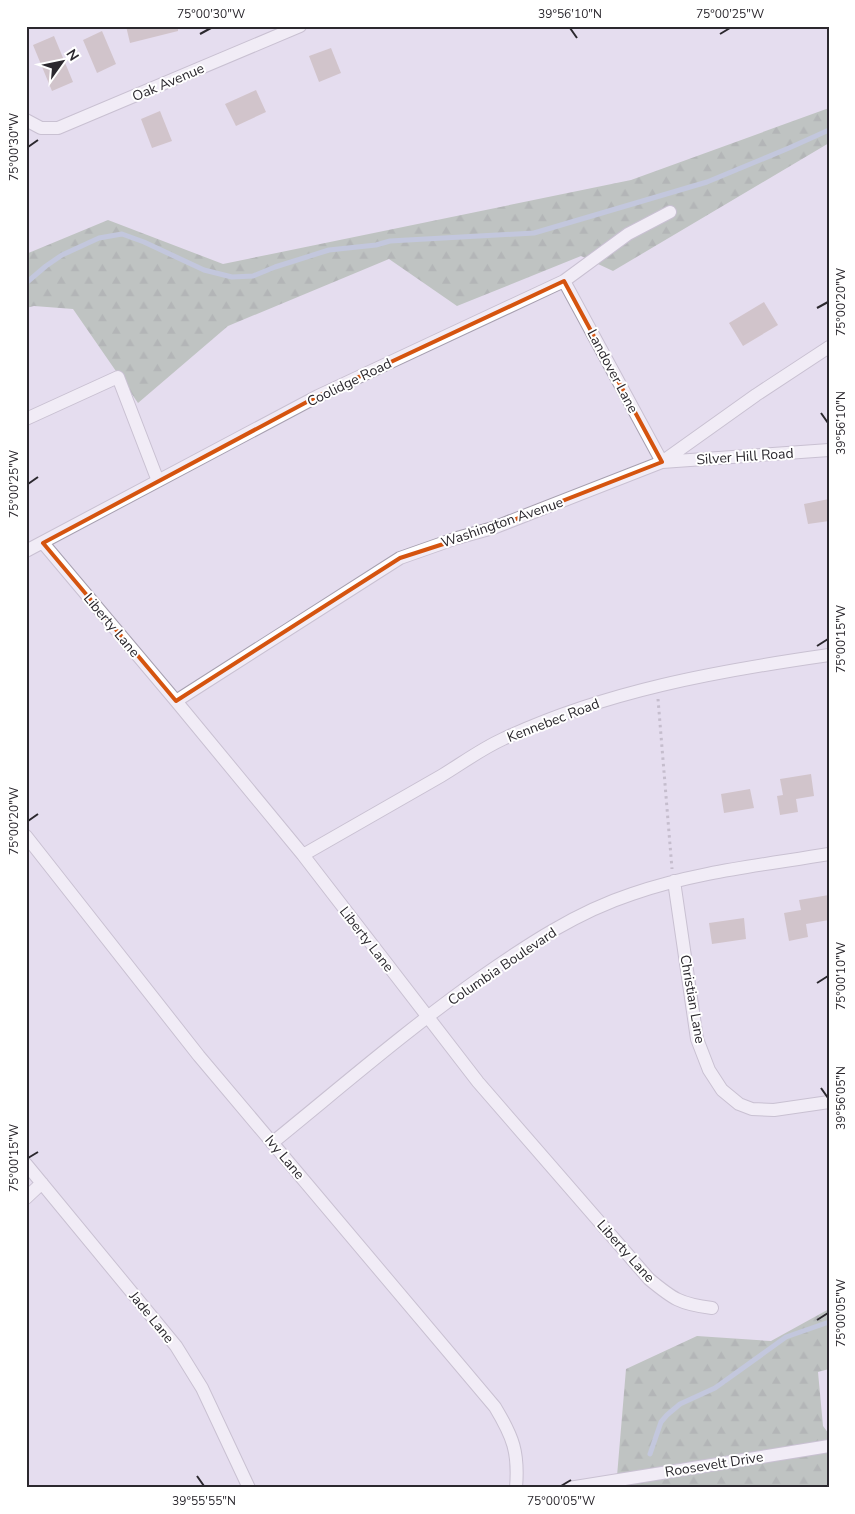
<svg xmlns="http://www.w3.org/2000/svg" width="855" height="1514" viewBox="0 0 855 1514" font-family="'Nunito Sans',sans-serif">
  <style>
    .forest { fill: url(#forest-firs) }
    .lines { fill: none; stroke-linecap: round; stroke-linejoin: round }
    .stream { stroke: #9aaec7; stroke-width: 5 }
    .building { fill: #b9a79f }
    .minor-casing { stroke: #a69faf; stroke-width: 14 }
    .path { stroke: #9d97a5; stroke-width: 3; stroke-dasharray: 2.5 4; stroke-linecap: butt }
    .minor { stroke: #fff; stroke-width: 12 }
    .marked { fill: none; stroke: #d5540f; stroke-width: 4; stroke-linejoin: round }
    .ticks { fill: none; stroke: #2b282e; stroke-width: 2 }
    .labels { text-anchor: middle; stroke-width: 4; stroke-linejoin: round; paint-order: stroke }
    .street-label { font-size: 14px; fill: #2b282e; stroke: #fff }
    .neatline { fill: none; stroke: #2b282e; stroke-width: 2 }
    .ticks-label { font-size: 12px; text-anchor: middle; fill: #2b282e }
  </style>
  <defs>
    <pattern id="forest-firs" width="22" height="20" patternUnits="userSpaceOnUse" patternTransform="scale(1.25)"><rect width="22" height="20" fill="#90a58c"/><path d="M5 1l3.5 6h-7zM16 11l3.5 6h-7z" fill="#768673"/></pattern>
  </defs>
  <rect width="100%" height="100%" fill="#e5ddef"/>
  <path class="forest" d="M 829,108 L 829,143 L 613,271 L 581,256 L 457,306 L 389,259 L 228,326 L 138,403 L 73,309 L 34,306 L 26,308 L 26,254 L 108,220 L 223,264 L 631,180 Z
    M 829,1309 L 829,1369 L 818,1372 L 823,1426 L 829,1434 L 829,1488 L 616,1488 L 626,1369 L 697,1336 L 771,1341 Z"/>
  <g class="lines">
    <path class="stream" d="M 26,283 L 46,266 L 62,255 L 99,238 L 122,234 L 144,242 L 204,270 L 232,277 L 253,276 L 275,267 L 329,250 L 376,245 L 390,241 L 534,233 L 707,182 L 789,148 L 829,130
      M 650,1454 L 661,1422 L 667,1415 L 680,1404 L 715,1388 L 786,1337 L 829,1322"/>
  </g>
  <path class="building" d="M 126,26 L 178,26 L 178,31 L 130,43 Z
    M 102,31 L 116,64 L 97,73 L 83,40 Z
    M 54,36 L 73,82 L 52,91 L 33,45 Z
    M 331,48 L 341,73 L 319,82 L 309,56 Z
    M 256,90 L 266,112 L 236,126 L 225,104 Z
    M 160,111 L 172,141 L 152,148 L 141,119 Z
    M 764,302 L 778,325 L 743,346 L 729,323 Z
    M 829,499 L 829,521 L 808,524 L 804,504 Z
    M 811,774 L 814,796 L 796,799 L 798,812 L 780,815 L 777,796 L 783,795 L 780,779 Z
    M 750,789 L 754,808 L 724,813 L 721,794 Z
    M 829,895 L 829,920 L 806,924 L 808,937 L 789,941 L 784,913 L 801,910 L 799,900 Z
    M 744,918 L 746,939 L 712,944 L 709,923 Z"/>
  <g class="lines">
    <g class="minor-casing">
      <path id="minor" d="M 26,120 L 41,128 L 58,128 L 300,26
        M 564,281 L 662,462 L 829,450
        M 26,419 L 118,377 L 158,481
        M 43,543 L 176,701 L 303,855 L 478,1082 L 649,1279 C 673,1299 680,1304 712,1308
        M 26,551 L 318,396 L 564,281 L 628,234 L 670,212
        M 176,701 L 400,558 L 457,538 L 493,528 L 662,462 L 756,395 L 829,347
        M 26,836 L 199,1056 L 495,1407 C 513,1437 519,1452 516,1488
        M 303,855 C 349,829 395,802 441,776 C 461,764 481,749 503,739 C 605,691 717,671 829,655
        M 674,881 L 697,1039 L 709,1070 L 722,1090 L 739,1104 L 752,1109 L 774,1110 L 829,1102
        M 272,1143 C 341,1087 408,1029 480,978 C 527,945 577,912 632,894 C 695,872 763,865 829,854
        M 26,1164 L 176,1346 L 202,1388 L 249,1488
        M 26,1198 L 42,1183
        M 569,1488 L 829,1446"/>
    </g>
    <path class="path" d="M 658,699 L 672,869"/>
    <use href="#minor" class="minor"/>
  </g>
  <path d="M0 0H855V1514H0ZM 564,281 L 662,462 L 493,528 L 400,558 L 176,701 L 43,543 L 318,396 Z" fill="#e5ddef" fill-opacity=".55" fill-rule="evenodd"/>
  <path class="marked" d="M 564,281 L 662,462 L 493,528 L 400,558 L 176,701 L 43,543 L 318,396 Z"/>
  <path class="ticks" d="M 570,28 L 577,38M 200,34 L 211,28M 720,34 L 730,28M 28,147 L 38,140M 817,308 L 828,302M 821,413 L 828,423M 28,484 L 38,477M 817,646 L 828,639M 28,821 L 38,814M 817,983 L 828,976M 821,1088 L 828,1098M 28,1158 L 38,1152M 817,1320 L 828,1313M 197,1476 L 204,1486M 561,1486 L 571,1480"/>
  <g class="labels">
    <g class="street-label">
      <text transform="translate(168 82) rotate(-23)" y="5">Oak Avenue</text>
      <text transform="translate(613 371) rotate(62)" y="5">Landover Lane</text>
      <text transform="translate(349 382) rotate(-26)" y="5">Coolidge Road</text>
      <text transform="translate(745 456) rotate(-4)" y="5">Silver Hill Road</text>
      <text transform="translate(502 522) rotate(-19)" y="5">Washington Avenue</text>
      <text transform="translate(112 625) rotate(50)" y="5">Liberty Lane</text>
      <text transform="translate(553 720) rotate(-21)" y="5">Kennebec Road</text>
      <text transform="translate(367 939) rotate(52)" y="5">Liberty Lane</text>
      <text transform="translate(502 966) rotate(-34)" y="5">Columbia Boulevard</text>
      <text transform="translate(693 999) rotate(80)" y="5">Christian Lane</text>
      <text transform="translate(285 1157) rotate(50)" y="5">Ivy Lane</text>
      <text transform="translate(626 1251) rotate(48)" y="5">Liberty Lane</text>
      <text transform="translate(152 1317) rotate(51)" y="5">Jade Lane</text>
      <text transform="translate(714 1464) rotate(-9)" y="5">Roosevelt Drive</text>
    </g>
  </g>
  <rect width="855" height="1514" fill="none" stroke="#ffffff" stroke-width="55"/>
  <g transform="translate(62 62) rotate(57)" stroke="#ffffff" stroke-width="4" paint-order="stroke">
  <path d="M0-4L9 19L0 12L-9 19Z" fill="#2b282e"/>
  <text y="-8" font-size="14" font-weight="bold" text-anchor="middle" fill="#2b282e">N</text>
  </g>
  <rect x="28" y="28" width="800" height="1458" class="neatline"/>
  <g class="ticks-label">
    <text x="211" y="18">75°00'30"W</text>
    <text x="570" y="18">39°56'10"N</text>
    <text x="730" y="18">75°00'25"W</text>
    <text transform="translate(14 147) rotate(-90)" y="4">75°00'30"W</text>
    <text transform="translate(841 302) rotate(-90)" y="4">75°00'20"W</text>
    <text transform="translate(841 423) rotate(-90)" y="4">39°56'10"N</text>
    <text transform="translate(14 484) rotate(-90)" y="4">75°00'25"W</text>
    <text transform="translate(841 639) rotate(-90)" y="4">75°00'15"W</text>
    <text transform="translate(14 821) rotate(-90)" y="4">75°00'20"W</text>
    <text transform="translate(841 976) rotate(-90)" y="4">75°00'10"W</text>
    <text transform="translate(841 1098) rotate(-90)" y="4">39°56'05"N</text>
    <text transform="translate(14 1158) rotate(-90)" y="4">75°00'15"W</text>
    <text transform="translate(841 1313) rotate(-90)" y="4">75°00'05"W</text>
    <text x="204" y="1505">39°55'55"N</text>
    <text x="561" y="1505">75°00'05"W</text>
  </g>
</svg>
